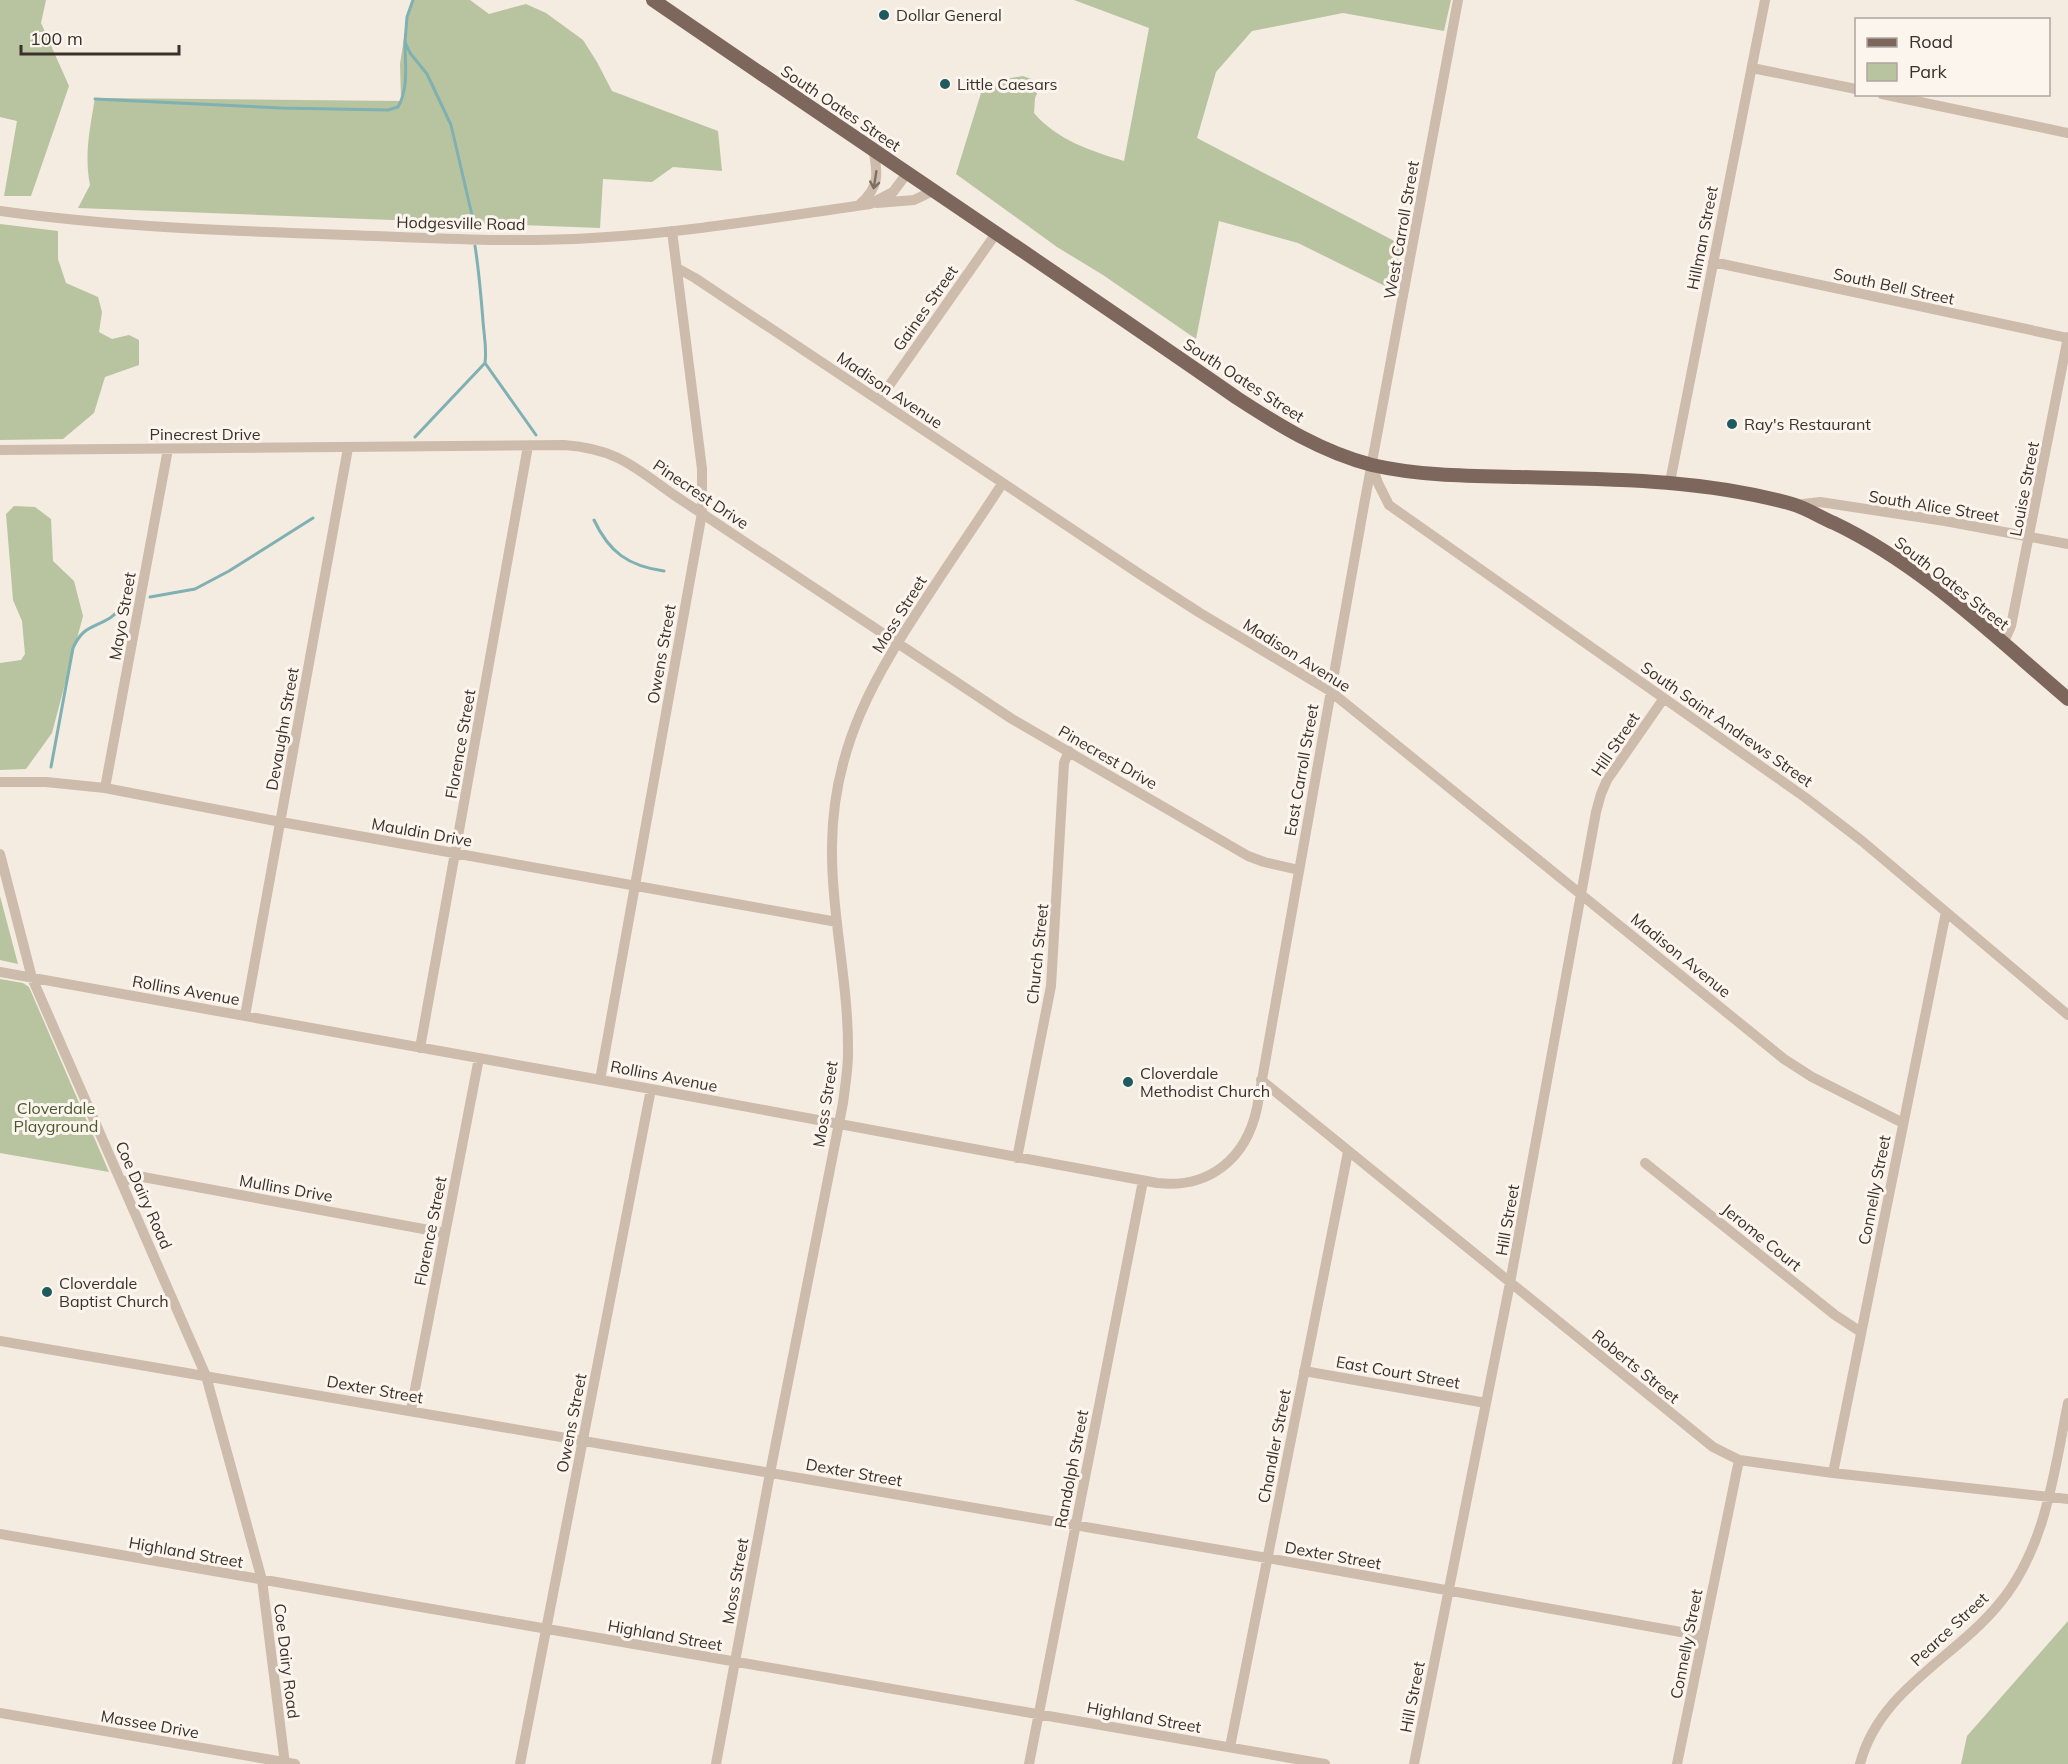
<svg xmlns="http://www.w3.org/2000/svg" width="2068" height="1764" viewBox="0 0 2068 1764" font-family="Mulish,sans-serif">
  <style>
    .green { fill: #b8c4a0 }
    .lines { fill: none; stroke-linecap: round; stroke-linejoin: round }
    .stream { stroke: #7fb0b2; stroke-width: 3 }
    .minor { stroke: #cdbbac; stroke-width: 10 }
    .major { stroke: #7d675c; stroke-width: 14 }
    .oneway { stroke: #7d6f65 }
    .poi-dot { fill: #1f5a5e; stroke: #fbf5ee; stroke-width: 2 }
    .labels { text-anchor: middle; stroke-width: 6; stroke-linejoin: round; paint-order: stroke }
    .poi-label { font-size: 16px; fill: #3b302b; stroke: #fbf5ee; text-anchor: start }
    .street-label { font-size: 16px; fill: #3b302b; stroke: #fbf5ee }
    .park-label { font-size: 16px; fill: #4a5a2e; stroke: #fbf5ee }
  </style>
  <rect width="100%" height="100%" fill="#f4ebe1"/>
  <path class="green" d="M 0,0 L 46,0 L 41,23 L 69,86 L 31,196 L 4,196 L 17,121 L 0,117 Z
    M 412,0 L 470,0 L 489,14 L 526,4 L 546,13 L 583,40 L 597,62 L 612,91 L 718,131 L 722,171 L 673,167 L 652,182 L 603,179 L 600,228 L 78,208 L 90,185 C 84,155 90,128 95,98 L 401,101 L 400,64 L 406,25 Z
    M 1074,0 L 1451,0 L 1444,31 L 1343,13 L 1252,31 L 1216,72 L 1197,138 L 1402,245 L 1393,290 L 1298,243 L 1219,221 L 1196,339 L 1103,275 L 1057,247 L 956,174 L 981,93 L 999,80 L 1023,76 L 1042,83 L 1035,98 L 1034,113 C 1057,140 1091,151 1124,161 L 1149,28 Z
    M 0,224 L 58,231 L 58,259 L 66,283 L 98,297 L 102,312 L 99,332 L 112,339 L 129,335 L 139,340 L 139,365 L 105,377 L 94,413 L 63,439 L 0,440 Z
    M 14,506 L 35,507 L 51,519 L 53,561 L 74,581 L 83,616 L 52,733 L 26,769 L 0,770 L 0,663 L 21,660 L 25,654 L 22,621 L 13,600 L 6,514 Z
    M 0,896 L 18,964 L 0,960 Z
    M 0,979 L 23,983 L 29,987 L 109,1172 L 0,1153 Z
    M 2068,1621 L 2068,1764 L 1961,1764 L 1967,1736 Z"/>
  <g class="lines">
    <path class="stream" d="M 413,0 L 407,17 L 405,42 L 410,53 L 427,74 L 451,125 L 475,228
      M 95,99 L 281,108 L 388,110 L 398,107 C 409,88 405,64 405,42
      M 485,363 L 536,435
      M 415,437 L 485,363 C 487,348 484,336 483,321 C 481,296 479,271 475,246
      M 594,520 C 609,552 628,566 664,571
      M 150,597 L 195,589 L 229,571 L 313,518
      M 51,767 L 73,648 C 83,626 92,629 110,618 C 117,613 123,607 129,602"/>
    <path class="minor" d="M 1752,68 L 1856,89
      M 1882,94 L 2068,133
      M 877,203 L 914,200 L 935,190
      M 860,204 C 880,187 878,173 873,148
      M 0,211 C 115,227 232,231 348,235 C 429,238 511,243 592,238 C 685,233 778,217 870,204 L 893,192 L 908,172
      M 1713,262 L 2068,338
      M 677,268 L 695,278 L 1141,575 L 1200,613 L 1330,691 L 1784,1059 L 1812,1077 L 1903,1123
      M 879,400 L 997,232
      M 0,450 L 564,445 C 617,449 633,466 674,495 L 1012,719 L 1248,856 L 1264,862 L 1299,870
      M 1373,468 L 1378,483 L 1389,505 L 1806,798 L 1862,841 L 2068,1015
      M 1670,482 L 1765,0
      M 1796,505 L 1820,502 L 1945,521 L 2068,544
      M 2003,644 L 2011,626 L 2068,337
      M 0,782 L 46,782 L 105,788 L 281,822 L 837,922
      M 105,788 L 168,449
      M 0,854 L 32,978 L 206,1376 L 262,1580 L 285,1764
      M 0,972 L 651,1089 L 1157,1183 C 1209,1189 1246,1159 1257,1108 L 1364,505 L 1458,0
      M 245,1016 L 348,448
      M 420,1048 L 528,446
      M 600,1080 L 702,513 L 702,469 L 672,231
      M 1261,1080 L 1713,1447 L 1739,1460 L 1833,1473 L 2068,1499
      M 1017,1158 L 1051,986 L 1064,763 L 1069,751
      M 1645,1163 L 1835,1315 L 1861,1332
      M 122,1183 L 131,1178 L 143,1177 L 445,1233
      M 0,1341 L 1267,1558 L 1703,1636
      M 1304,1371 L 1486,1403
      M 411,1410 L 479,1058
      M 1833,1473 L 1946,912
      M 0,1534 L 1325,1764
      M 0,1713 L 295,1764
      M 1230,1747 L 1348,1152
      M 520,1764 L 651,1089
      M 716,1764 L 770,1473 L 843,1103 C 845,1087 848,1070 848,1053 C 849,984 831,914 832,845 C 833,745 876,674 929,594 C 953,557 978,521 1002,484
      M 1029,1764 L 1143,1181
      M 1414,1764 L 1510,1283 L 1596,812 L 1601,794 L 1607,780 L 1664,698
      M 1677,1764 L 1739,1460
      M 1860,1764 C 1879,1690 1954,1659 1999,1604 C 2046,1548 2054,1472 2068,1403"/>
    <path class="major" d="M 653,0 C 847,133 1044,264 1237,398 C 1280,426 1322,452 1372,465 C 1420,476 1470,476 1519,477 C 1611,479 1703,479 1792,504 C 1806,508 1820,517 1834,523 C 1922,565 1994,636 2068,699"/>
  </g>
  <defs><path id="oneway-shaft" d="M-6 0H5M1.5-3L5.5 0L1.5 3" fill="none" stroke-width="1.6" stroke-linecap="round" stroke-linejoin="round" transform="scale(1.5)"/></defs>
  <use class="oneway" href="#oneway-shaft" transform="translate(875 180) rotate(99)"/>
  <g class="poi-dot">
    <circle cx="884" cy="15" r="6"/>
    <circle cx="945" cy="84" r="6"/>
    <circle cx="1732" cy="424" r="6"/>
    <circle cx="1128" cy="1082" r="6"/>
    <circle cx="47" cy="1292" r="6"/>
  </g>
  <g class="labels">
    <g class="poi-label">
      <text x="896" y="21">Dollar General</text>
      <text x="957" y="90">Little Caesars</text>
      <text x="1744" y="430">Ray's Restaurant</text>
      <text x="1140" y="1079">Cloverdale<tspan x="1140" dy="18">Methodist Church</tspan></text>
      <text x="59" y="1289">Cloverdale<tspan x="59" dy="18">Baptist Church</tspan></text>
    </g>
    <g class="street-label">
      <text transform="translate(841 108) rotate(34)" y="6">South Oates Street</text>
      <text transform="translate(461 223) rotate(1)" y="6">Hodgesville Road</text>
      <text transform="translate(1401 230) rotate(-80)" y="6">West Carroll Street</text>
      <text transform="translate(1702 238) rotate(-79)" y="6">Hillman Street</text>
      <text transform="translate(1894 286) rotate(12)" y="6">South Bell Street</text>
      <text transform="translate(925 308) rotate(-55)" y="6">Gaines Street</text>
      <text transform="translate(1244 380) rotate(33)" y="6">South Oates Street</text>
      <text transform="translate(890 390) rotate(34)" y="6">Madison Avenue</text>
      <text x="205" y="440">Pinecrest Drive</text>
      <text transform="translate(2024 489) rotate(-79)" y="6">Louise Street</text>
      <text transform="translate(701 494) rotate(34)" y="6">Pinecrest Drive</text>
      <text transform="translate(1934 506) rotate(9)" y="6">South Alice Street</text>
      <text transform="translate(1952 583) rotate(38)" y="6">South Oates Street</text>
      <text transform="translate(899 614) rotate(-58)" y="6">Moss Street</text>
      <text transform="translate(122 616) rotate(-80)" y="6">Mayo Street</text>
      <text transform="translate(661 654) rotate(-80)" y="6">Owens Street</text>
      <text transform="translate(1297 655) rotate(32)" y="6">Madison Avenue</text>
      <text transform="translate(1727 724) rotate(35)" y="6">South Saint Andrews Street</text>
      <text transform="translate(282 729) rotate(-80)" y="6">Devaughn Street</text>
      <text transform="translate(460 744) rotate(-80)" y="6">Florence Street</text>
      <text transform="translate(1615 744) rotate(-56)" y="6">Hill Street</text>
      <text transform="translate(1108 757) rotate(30)" y="6">Pinecrest Drive</text>
      <text transform="translate(1301 770) rotate(-80)" y="6">East Carroll Street</text>
      <text transform="translate(422 832) rotate(10)" y="6">Mauldin Drive</text>
      <text transform="translate(1037 954) rotate(-84)" y="6">Church Street</text>
      <text transform="translate(1681 955) rotate(39)" y="6">Madison Avenue</text>
      <text transform="translate(186 990) rotate(10)" y="6">Rollins Avenue</text>
      <text transform="translate(664 1076) rotate(11)" y="6">Rollins Avenue</text>
      <text transform="translate(825 1104) rotate(-81)" y="6">Moss Street</text>
      <text transform="translate(286 1188) rotate(10)" y="6">Mullins Drive</text>
      <text transform="translate(1874 1190) rotate(-79)" y="6">Connelly Street</text>
      <text transform="translate(144 1195) rotate(66)" y="6">Coe Dairy Road</text>
      <text transform="translate(1507 1220) rotate(-80)" y="6">Hill Street</text>
      <text transform="translate(430 1231) rotate(-79)" y="6">Florence Street</text>
      <text transform="translate(1762 1237) rotate(39)" y="6">Jerome Court</text>
      <text transform="translate(1636 1366) rotate(39)" y="6">Roberts Street</text>
      <text transform="translate(1398 1372) rotate(10)" y="6">East Court Street</text>
      <text transform="translate(375 1389) rotate(10)" y="6">Dexter Street</text>
      <text transform="translate(571 1423) rotate(-79)" y="6">Owens Street</text>
      <text transform="translate(1274 1446) rotate(-79)" y="6">Chandler Street</text>
      <text transform="translate(1071 1469) rotate(-79)" y="6">Randolph Street</text>
      <text transform="translate(854 1472) rotate(10)" y="6">Dexter Street</text>
      <text transform="translate(186 1552) rotate(10)" y="6">Highland Street</text>
      <text transform="translate(1333 1555) rotate(10)" y="6">Dexter Street</text>
      <text transform="translate(735 1581) rotate(-80)" y="6">Moss Street</text>
      <text transform="translate(1949 1629) rotate(-43)" y="6">Pearce Street</text>
      <text transform="translate(665 1635) rotate(10)" y="6">Highland Street</text>
      <text transform="translate(1686 1644) rotate(-79)" y="6">Connelly Street</text>
      <text transform="translate(287 1661) rotate(83)" y="6">Coe Dairy Road</text>
      <text transform="translate(1412 1697) rotate(-79)" y="6">Hill Street</text>
      <text transform="translate(1144 1717) rotate(10)" y="6">Highland Street</text>
      <text transform="translate(150 1724) rotate(10)" y="6">Massee Drive</text>
    </g>
    <g class="park-label">
      <text x="56" y="1114">Cloverdale<tspan x="56" dy="18">Playground</tspan></text>
    </g>
  </g>
  <rect x="1855" y="18" width="195" height="78" fill="#fbf5ee" stroke="#aea6a0" stroke-width="1.5"/>
  <rect x="1867" y="38" width="30" height="9" fill="#7d675c" stroke="#aea6a0" stroke-width="1.5"/>
  <text x="1909" y="48" font-size="18" fill="#3b302b">Road</text>
  <rect x="1867" y="63" width="30" height="18" fill="#b8c4a0" stroke="#aea6a0" stroke-width="1.5"/>
  <text x="1909" y="78" font-size="18" fill="#3b302b">Park</text>
  <path d="M21 45v9h158v-9" fill="none" stroke="#3b302b" stroke-width="3"/>
  <text x="30" y="45" font-size="18" fill="#3b302b" stroke="#fbf5ee" stroke-width="4.5" paint-order="stroke">100 m</text>
</svg>
